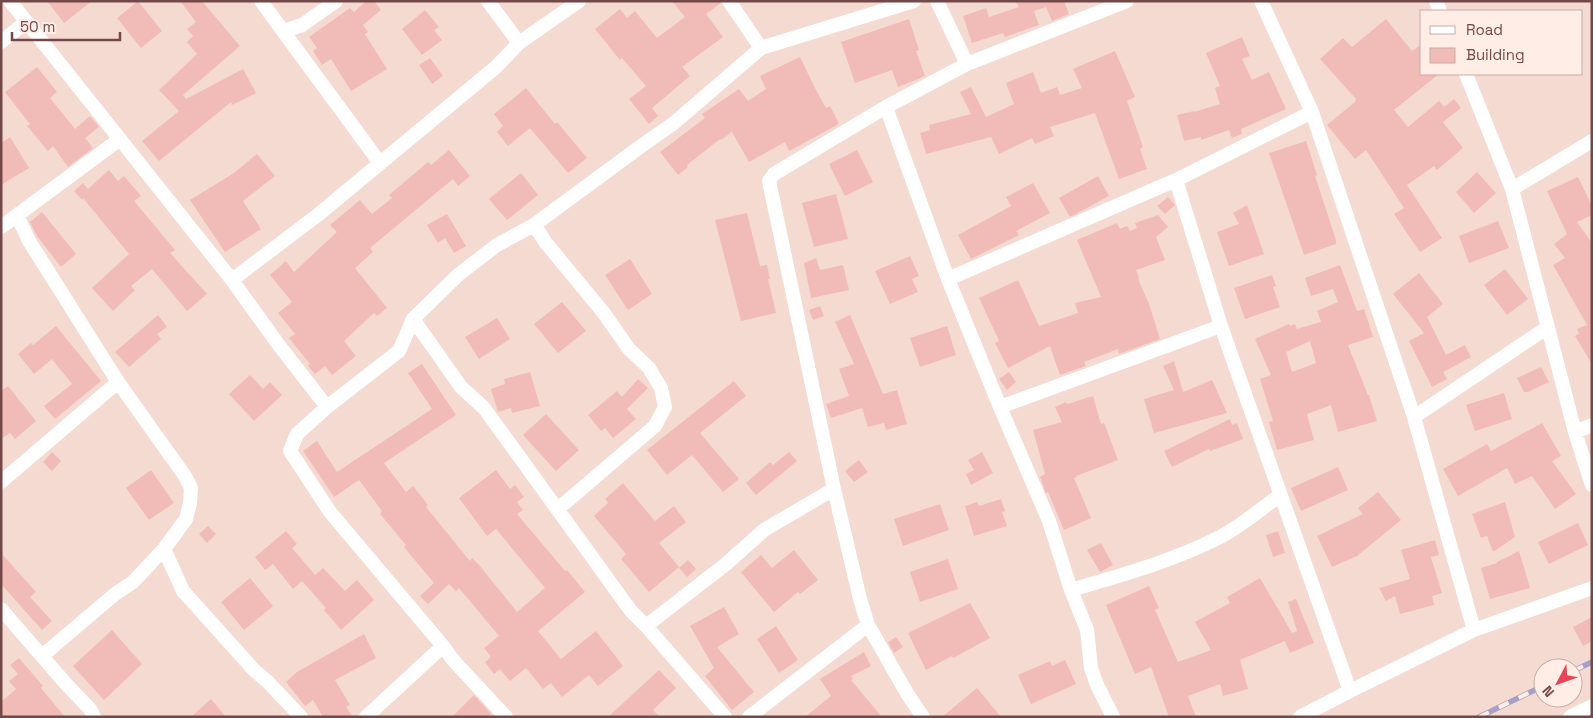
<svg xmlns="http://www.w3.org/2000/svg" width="1593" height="718" viewBox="0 0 1593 718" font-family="'Space Grotesk',sans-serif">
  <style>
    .residential { fill: #f5dad1; fill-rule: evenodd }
    .building { fill: #f1bcb8; fill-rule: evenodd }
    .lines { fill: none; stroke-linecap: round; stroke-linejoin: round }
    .minor { stroke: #fff; stroke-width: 14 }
    .rail-casing { stroke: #a7a0c4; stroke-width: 5.5 }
    .rail { stroke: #ffede6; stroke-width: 4; stroke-dasharray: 11; stroke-linecap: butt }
  </style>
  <rect width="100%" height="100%" fill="#fce8e0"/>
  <path class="residential" d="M 1,1 L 1592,1 L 1592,717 L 1,717 ZM 1422,11 L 1582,11 L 1582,74 L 1422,74 ZM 1543,668 L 1573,668 L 1573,698 L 1543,698 Z"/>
  <path class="building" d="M 47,1 L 92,1 L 64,23 Z
    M 138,1 L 162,31 L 141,48 L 117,18 Z
    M 180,1 L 202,1 L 240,46 L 183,95 L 186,99 L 243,69 L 256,93 L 232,105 L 231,102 L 159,161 L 142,141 L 179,111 L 159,90 L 197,54 L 187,42 L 193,36 L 187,29 L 196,22 Z
    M 366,1 L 374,1 L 381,10 L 363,25 L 368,32 L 365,34 L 387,69 L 351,91 L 331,59 L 322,65 L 313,51 L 317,48 L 309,37 L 350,8 L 354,12 Z
    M 672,1 L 720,1 L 721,3 L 706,14 L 723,37 L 682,67 L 690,76 L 652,108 L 658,116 L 649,124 L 629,99 L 646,86 L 622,58 L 620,60 L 595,29 L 620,9 L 627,18 L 635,11 L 657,38 L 685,17 Z
    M 1015,1 L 1064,1 L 1069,14 L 1052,21 L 1046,7 L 1034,11 L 1039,25 L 1005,37 L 1003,33 L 972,43 L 963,16 L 986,8 L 989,17 L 1019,7 Z
    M 425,10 L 439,27 L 434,30 L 442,40 L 422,55 L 402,29 Z
    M 909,19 L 919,50 L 916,51 L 925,76 L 898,87 L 892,70 L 855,83 L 841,42 Z
    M 1386,19 L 1412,51 L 1422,44 L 1422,74 L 1439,74 L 1394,110 L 1408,127 L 1439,101 L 1444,107 L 1454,99 L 1461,108 L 1443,122 L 1463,148 L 1437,170 L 1434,166 L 1407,185 L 1442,238 L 1420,252 L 1394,214 L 1404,208 L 1366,150 L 1355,159 L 1327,125 L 1355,102 L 1356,99 L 1320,59 L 1343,38 L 1352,47 Z
    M 1242,37 L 1250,56 L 1242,59 L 1252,80 L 1269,72 L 1286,109 L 1241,129 L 1242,134 L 1232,138 L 1229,130 L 1201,140 L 1201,137 L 1184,141 L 1177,115 L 1194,111 L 1194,112 L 1220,104 L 1215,88 L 1220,86 L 1206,53 Z
    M 1115,51 L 1135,97 L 1127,101 L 1143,147 L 1140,149 L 1147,169 L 1119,179 L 1095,113 L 1050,127 L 1054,136 L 1035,144 L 1032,138 L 999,154 L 991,137 L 926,154 L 920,133 L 930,130 L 929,125 L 971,114 L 960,92 L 971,87 L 986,117 L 1014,104 L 1006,83 L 1033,72 L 1041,93 L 1057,87 L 1060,95 L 1082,88 L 1073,69 Z
    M 800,57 L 815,88 L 826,108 L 830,106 L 839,124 L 789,151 L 785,142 L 749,162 L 732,132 L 721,140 L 720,139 L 687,165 L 688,167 L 678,175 L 660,152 L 705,118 L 702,114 L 739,89 L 748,101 L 766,89 L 760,76 Z
    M 430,58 L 443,76 L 432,84 L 419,65 Z
    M 37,67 L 57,92 L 50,98 L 75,129 L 90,116 L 99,127 L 85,138 L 93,148 L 68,167 L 53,146 L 48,151 L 27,126 L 30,124 L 5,92 Z
    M 526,88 L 555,124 L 557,122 L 587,158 L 568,173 L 530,128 L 508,146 L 497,132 L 503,126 L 494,114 Z
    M 10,137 L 29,168 L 1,185 L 1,143 Z
    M 1306,141 L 1317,175 L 1315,176 L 1336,240 L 1336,244 L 1304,255 L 1269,153 Z
    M 449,150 L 470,176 L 458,186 L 453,179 L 370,248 L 373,252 L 355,268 L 387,308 L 377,316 L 374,313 L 344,341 L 356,356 L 332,375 L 325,366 L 315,374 L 308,366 L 310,364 L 289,338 L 295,334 L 278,313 L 292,302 L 270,275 L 286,261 L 294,272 L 337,232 L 330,225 L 360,200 L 372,214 L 392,198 L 389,195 L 428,162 L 431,165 Z
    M 857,150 L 873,182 L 845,196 L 829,164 Z
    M 257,154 L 275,176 L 243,201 L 261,229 L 225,252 L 190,200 L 234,173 Z
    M 109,170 L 118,181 L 124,176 L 141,196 L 134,201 L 175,250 L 170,253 L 207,294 L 187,311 L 152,269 L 131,286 L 135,290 L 113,311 L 92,288 L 129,254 L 83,198 L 82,200 L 74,191 L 83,183 L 88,189 Z
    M 1477,172 L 1496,193 L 1474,213 L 1456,192 Z
    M 521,173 L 538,195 L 507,220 L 489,199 Z
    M 1098,176 L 1109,196 L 1070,217 L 1059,198 Z
    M 1578,177 L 1592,206 L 1592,215 L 1577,222 L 1592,243 L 1592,364 L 1575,336 L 1579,334 L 1577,329 L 1587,325 L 1553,265 L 1565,258 L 1554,244 L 1567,234 L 1547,191 Z
    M 1033,183 L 1050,213 L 1016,231 L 1019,235 L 971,259 L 958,235 L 1011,206 L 1006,197 Z
    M 836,194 L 848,239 L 814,247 L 802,203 Z
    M 1168,197 L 1175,205 L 1165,214 L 1157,206 Z
    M 1247,205 L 1264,254 L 1229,266 L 1217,232 L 1239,224 L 1233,213 Z
    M 42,212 L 76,254 L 61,267 L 37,236 L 30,222 Z
    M 747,213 L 760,266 L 767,265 L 770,279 L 768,279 L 776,313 L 741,321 L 715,220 Z
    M 447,214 L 466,246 L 454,253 L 445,238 L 438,243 L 427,225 Z
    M 1158,215 L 1168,227 L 1156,237 L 1165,260 L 1136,270 L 1139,278 L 1138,279 L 1149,304 L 1160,339 L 1119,354 L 1118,349 L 1084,362 L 1086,366 L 1060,375 L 1050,346 L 1008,368 L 995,343 L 999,341 L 979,298 L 1018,280 L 1039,326 L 1078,313 L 1075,303 L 1101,297 L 1077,240 L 1117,223 L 1120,229 L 1127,226 L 1130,231 L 1137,228 L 1135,223 Z
    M 1498,221 L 1509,248 L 1469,263 L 1459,236 Z
    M 910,256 L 919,276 L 912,279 L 918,292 L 890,304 L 875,271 Z
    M 816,258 L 820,270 L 843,265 L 849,290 L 811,298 L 804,263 Z
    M 630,259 L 652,294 L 628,310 L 605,275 Z
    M 1340,265 L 1357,311 L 1364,309 L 1373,337 L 1348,345 L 1368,395 L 1369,395 L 1377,421 L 1338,432 L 1331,405 L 1307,414 L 1314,440 L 1277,450 L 1269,422 L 1273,421 L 1260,379 L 1271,375 L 1255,339 L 1289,324 L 1290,326 L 1295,324 L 1297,329 L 1321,322 L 1317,311 L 1338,302 L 1333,289 L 1311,296 L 1305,278 ZM 1310,341 L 1316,363 L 1292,372 L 1286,352 Z
    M 1505,269 L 1528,299 L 1507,315 L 1484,285 Z
    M 1419,273 L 1443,304 L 1427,317 L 1446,355 L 1465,345 L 1471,357 L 1443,372 L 1447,379 L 1432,387 L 1409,341 L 1424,333 L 1393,294 Z
    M 1272,275 L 1276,286 L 1273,287 L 1280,307 L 1245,319 L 1234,288 Z
    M 562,302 L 586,331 L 558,353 L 534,324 Z
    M 820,306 L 824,316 L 813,320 L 809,310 Z
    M 158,315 L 167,327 L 157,334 L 161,339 L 129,367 L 115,352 Z
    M 850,315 L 883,394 L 897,390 L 907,424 L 886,430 L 884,423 L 868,427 L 862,408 L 831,418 L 826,404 L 849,396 L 839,369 L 854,364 L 835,322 Z
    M 497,318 L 510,339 L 479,359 L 465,337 Z
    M 56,326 L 101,381 L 55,419 L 44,406 L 72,384 L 52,359 L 34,374 L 18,354 L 31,343 L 33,345 Z
    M 947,326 L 956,355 L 920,367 L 910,338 Z
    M 1174,361 L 1183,392 L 1212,380 L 1227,413 L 1154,433 L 1144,399 L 1174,390 L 1163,366 Z
    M 422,364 L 456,415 L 384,463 L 406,492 L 413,486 L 428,505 L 426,507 L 470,561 L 472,558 L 480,566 L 517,612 L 545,588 L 496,529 L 487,536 L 459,498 L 496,470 L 510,489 L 515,485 L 524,497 L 517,502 L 523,510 L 517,514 L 565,571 L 567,570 L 585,592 L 538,631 L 561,659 L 596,631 L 623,666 L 598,686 L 589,675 L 562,697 L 551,683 L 543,689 L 526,668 L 510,681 L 500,669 L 494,674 L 485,662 L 491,657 L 484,648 L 499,636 L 459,588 L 456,591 L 449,584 L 428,604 L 420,596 L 434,583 L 404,547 L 406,545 L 380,514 L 382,511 L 359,480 L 334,497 L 303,451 L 317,441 L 337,472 L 432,409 L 408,373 Z
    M 1541,367 L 1549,382 L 1528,392 L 1524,392 L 1517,378 Z
    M 530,372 L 540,406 L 512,413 L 511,408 L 498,412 L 491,389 L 505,384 L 504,379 Z
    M 1009,372 L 1016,382 L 1007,390 L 999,379 Z
    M 250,375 L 263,389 L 270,382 L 282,395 L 254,421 L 229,394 Z
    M 638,379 L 648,388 L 627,409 L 636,419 L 613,438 L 605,428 L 601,431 L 588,415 L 617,391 L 622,397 Z
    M 734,381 L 746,396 L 700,433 L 739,479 L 723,492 L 692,455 L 667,475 L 647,450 Z
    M 8,386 L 36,421 L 15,439 L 10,433 L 1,439 L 1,391 Z
    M 1504,393 L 1512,419 L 1475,431 L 1466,405 Z
    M 1093,396 L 1101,424 L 1104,423 L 1118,460 L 1076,476 L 1077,477 L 1074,478 L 1091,518 L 1064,530 L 1048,492 L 1046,493 L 1040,477 L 1045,474 L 1033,430 L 1062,422 L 1055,407 L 1066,402 L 1067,404 Z
    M 546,414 L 579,450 L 556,471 L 523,435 Z
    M 1230,419 L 1232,425 L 1237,423 L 1243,439 L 1210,451 L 1209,449 L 1172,467 L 1164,451 Z
    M 1542,423 L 1561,456 L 1552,461 L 1576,494 L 1555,509 L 1532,476 L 1515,484 L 1507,468 L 1458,496 L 1443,469 L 1487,444 L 1491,451 Z
    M 52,452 L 61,461 L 52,471 L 43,462 Z
    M 789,452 L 797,461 L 756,495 L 746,483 L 770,462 L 773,465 Z
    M 982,452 L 993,473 L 971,485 L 966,474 L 974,470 L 968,460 Z
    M 859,460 L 868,472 L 854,482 L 845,471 Z
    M 1338,467 L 1348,490 L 1301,511 L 1291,488 Z
    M 151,470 L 174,503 L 149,520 L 126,488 Z
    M 623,483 L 655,521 L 674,506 L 686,522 L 659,543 L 679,567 L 649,592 L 621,559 L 626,554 L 594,516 L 608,503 L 605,499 Z
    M 1378,492 L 1401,520 L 1357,556 L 1332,567 L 1317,536 L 1363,514 L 1358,508 Z
    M 1001,499 L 1005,511 L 1002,512 L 1007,526 L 974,536 L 965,506 L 977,502 L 979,506 Z
    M 1505,502 L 1515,537 L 1493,552 L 1487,536 L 1481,538 L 1472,514 Z
    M 940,504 L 949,530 L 903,546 L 894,519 Z
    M 1578,523 L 1588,545 L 1549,564 L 1538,542 Z
    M 208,526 L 216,534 L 207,543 L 199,534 Z
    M 286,531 L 297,544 L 292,548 L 315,575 L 323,568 L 345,591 L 357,580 L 374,600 L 341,630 L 324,610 L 326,608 L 302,581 L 293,589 L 273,564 L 265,570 L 255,557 Z
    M 1278,531 L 1285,553 L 1273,557 L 1266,535 Z
    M 1435,540 L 1439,555 L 1431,557 L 1442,593 L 1432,596 L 1434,605 L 1400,614 L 1395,596 L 1386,601 L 1379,588 L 1410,579 L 1401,550 Z
    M 1101,543 L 1113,565 L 1100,572 L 1087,550 Z
    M 794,550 L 818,580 L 800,594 L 798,592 L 774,612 L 741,572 L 761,555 L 772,568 Z
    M 1519,551 L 1530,588 L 1490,599 L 1481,568 L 1497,563 L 1497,562 Z
    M 1,553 L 36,592 L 30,597 L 52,621 L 42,630 L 1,584 Z
    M 948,559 L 958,589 L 920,602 L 910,572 Z
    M 688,560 L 696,569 L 687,577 L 679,568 Z
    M 250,578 L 273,606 L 244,630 L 221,602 Z
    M 1260,578 L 1292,633 L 1297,631 L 1288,602 L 1296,599 L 1314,643 L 1290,653 L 1285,641 L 1240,660 L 1248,689 L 1223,696 L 1220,684 L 1188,696 L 1196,717 L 1169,717 L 1151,667 L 1135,674 L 1106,605 L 1149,586 L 1159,608 L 1155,610 L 1178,662 L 1211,650 L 1195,622 L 1230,603 L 1227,597 Z
    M 970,603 L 990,638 L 953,658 L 952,656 L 926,670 L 908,633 Z
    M 724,607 L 739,634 L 717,647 L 754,692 L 732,710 L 705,676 L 714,668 L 690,626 Z
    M 1592,617 L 1592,641 L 1583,646 L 1573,627 Z
    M 776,626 L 798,660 L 779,673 L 757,639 Z
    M 112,630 L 142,664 L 104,700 L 73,666 Z
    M 364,634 L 376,658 L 335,680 L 350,705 L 346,707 L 353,717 L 323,717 L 313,700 L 305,706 L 286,682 L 297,672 Z
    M 896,637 L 903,647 L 894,653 L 888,642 Z
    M 864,652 L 871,666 L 851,676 L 853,679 L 851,680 L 882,717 L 805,717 L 831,696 L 820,679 Z
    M 19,658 L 43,686 L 41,688 L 65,717 L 1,717 L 1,702 L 16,689 L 9,681 L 18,674 L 10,665 Z
    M 1065,660 L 1076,684 L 1031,704 L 1018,675 L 1050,661 L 1052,666 Z
    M 659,670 L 676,688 L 653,710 L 660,717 L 608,717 Z
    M 977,688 L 1001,717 L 942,717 Z
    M 474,695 L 491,714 L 488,717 L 452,717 Z
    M 211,699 L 226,717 L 191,717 Z"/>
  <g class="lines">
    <path class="minor" d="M 10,1 L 232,280 L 278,344 L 327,407
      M 261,1 L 380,163
      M 488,1 L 519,43
      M 729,1 L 761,48
      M 937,1 L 967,64
      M 1261,1 L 1312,112 L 1414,417 L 1474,630 L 1350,691
      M 1436,1 L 1440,11
      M 284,31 L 302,25 L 336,1
      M 1,42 L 26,22
      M 1466,74 L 1512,189 L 1575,432 L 1592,485
      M 886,107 L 948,279 L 1000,407 L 1049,521 L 1071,590 L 1087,630 L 1091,668 L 1097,685 L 1113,717
      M 1176,180 L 1221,326 L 1350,691 L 1300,717
      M 1512,189 L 1592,141
      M 17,215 L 29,241 L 118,382 L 185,476 L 191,488 L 190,503 L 186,519 L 164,549 L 133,582 L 115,594 L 42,656
      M 534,225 L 546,243 L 603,312 L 629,349 L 649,368 L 661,388 L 665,407 L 655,426 L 559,508
      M 1,227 L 120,139
      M 948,279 L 1176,180 L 1312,112
      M 232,280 L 319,214 L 496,67 L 519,43 L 579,1
      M 413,319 L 461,387 L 484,408 L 631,611 L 646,626 L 726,564 L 764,530 L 834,489
      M 1000,407 L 1221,326
      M 1414,417 L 1548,327
      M 1575,432 L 1592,425
      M 1,482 L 118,382
      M 164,549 L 183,591 L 254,670 L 268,682 L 301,717
      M 1071,590 C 1121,575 1173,561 1220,537 C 1241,526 1261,509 1280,495
      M 1,609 L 67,685 L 90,709 L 94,717
      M 646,626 L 725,717
      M 1474,630 L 1592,588
      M 443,646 L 330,512 L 290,451 L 297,434 L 327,407 L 399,351 L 413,319 L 458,275 L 497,245 L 534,225 L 637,149 L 674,123 L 761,48 L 914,1
      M 366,717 L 443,646 L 453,660 L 506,717
      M 749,717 L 868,625
      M 923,717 L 908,695 L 868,625 L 860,599 L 834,489 L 769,181 L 774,174 L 886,107 L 967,64 L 1127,1
      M 1570,717 L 1592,706"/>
    <g class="rail-casing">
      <path id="rail" d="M 1573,671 L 1592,662
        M 1479,717 L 1543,686"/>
    </g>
    <use href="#rail" class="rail"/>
  </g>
  <rect width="1593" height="718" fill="none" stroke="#724948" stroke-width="5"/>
  <rect x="1420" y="10" width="162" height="65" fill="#ffede6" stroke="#c7aba7"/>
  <rect x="1430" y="26" width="25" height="8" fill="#ffffff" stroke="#c7aba7"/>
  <text x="1466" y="35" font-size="15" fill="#724948">Road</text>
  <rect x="1430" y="48" width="25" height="15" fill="#f1bcb8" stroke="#c7aba7"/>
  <text x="1466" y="60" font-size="15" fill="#724948">Building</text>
  <g transform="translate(1558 683) rotate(229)"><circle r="24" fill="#ffede6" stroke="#c7aba7"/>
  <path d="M0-4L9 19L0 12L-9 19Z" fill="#e74455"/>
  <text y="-8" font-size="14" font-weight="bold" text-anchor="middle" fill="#724948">N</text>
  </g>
  <path d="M12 32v8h108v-8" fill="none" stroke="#724948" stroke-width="2.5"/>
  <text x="20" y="32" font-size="15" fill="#724948" stroke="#ffede6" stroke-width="4" paint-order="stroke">50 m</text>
</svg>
